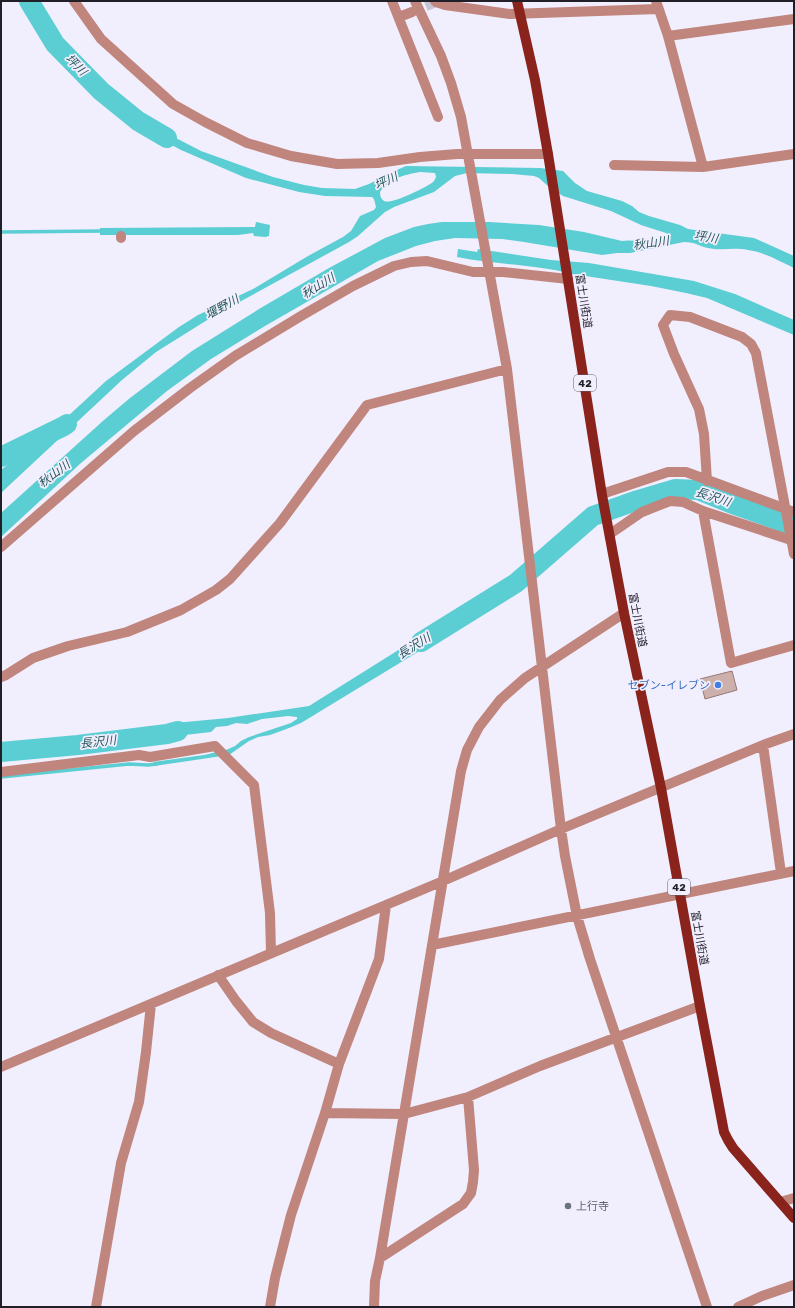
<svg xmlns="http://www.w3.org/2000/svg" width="795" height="1308" viewBox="0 0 795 1308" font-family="Rubik,'Noto Sans JP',sans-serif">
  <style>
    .water { fill: #5aced2; fill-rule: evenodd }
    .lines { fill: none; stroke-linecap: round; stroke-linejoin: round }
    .stream { stroke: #5aced2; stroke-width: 3.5 }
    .river { stroke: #5aced2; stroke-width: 20 }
    .building { fill: #cdb0ac; stroke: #947975 }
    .minor-tunnel { stroke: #c7c5d3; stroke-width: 10; stroke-dasharray: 10 5; stroke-linecap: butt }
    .minor { stroke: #c0857c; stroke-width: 10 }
    .major { stroke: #8a231b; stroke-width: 10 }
    .shop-dot { fill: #3f7fe0; stroke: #f1eefe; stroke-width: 1.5 }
    .worship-dot { fill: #6b7280; stroke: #f1eefe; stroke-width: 1.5 }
    .labels { text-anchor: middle; stroke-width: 3.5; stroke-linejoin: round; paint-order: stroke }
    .shield { fill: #f1eefe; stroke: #5f5d68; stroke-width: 1 }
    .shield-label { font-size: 10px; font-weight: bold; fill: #211f28 }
    .street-label { font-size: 11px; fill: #211f28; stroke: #f1eefe }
    .shop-label { font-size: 11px; fill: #366cbe; stroke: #f1eefe; text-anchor: end }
    .worship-label { font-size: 11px; fill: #5b616d; stroke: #f1eefe; text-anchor: start }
    .water-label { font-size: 12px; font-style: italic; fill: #26585a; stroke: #f1eefe }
  </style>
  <rect width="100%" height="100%" fill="#f1eefe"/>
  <path class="water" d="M 147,123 L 201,151 L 273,177 L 304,185 L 322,188 L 355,189 L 369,184 L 390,173 L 406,166 L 540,168 L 563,171 L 575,183 L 587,191 L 622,201 L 632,206 L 639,212 L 649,216 L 680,225 L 688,229 L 754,238 L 794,256 L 794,268 C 779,261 764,252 748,250 C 734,247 721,251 708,248 C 698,246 696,242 684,242 L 630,253 L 617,253 L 602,255 L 524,242 L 502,239 L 455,238 L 435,241 L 416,246 L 378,261 L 265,326 L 211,359 L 167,391 L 81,463 L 1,537 L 1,513 L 104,420 L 130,398 L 192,351 L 259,309 L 329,268 L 385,238 L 414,227 L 428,224 L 442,222 L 489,222 L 539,225 L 584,232 L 622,241 C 635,238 658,248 669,236 L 666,233 L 641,225 L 611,211 L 563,196 L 549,187 L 539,178 L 534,176 L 512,174 L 467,173 L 455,176 L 434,192 L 394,207 L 385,212 L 358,236 L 349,242 L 212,317 L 156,352 L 122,380 L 1,493 L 1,470 L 67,417 L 106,381 L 179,327 L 198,315 L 253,289 L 308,256 L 343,237 L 351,231 L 360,216 L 374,210 L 376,207 L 374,199 L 372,197 L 325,196 L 299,192 L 246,178 L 181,150 L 140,128 ZM 420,172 L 435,173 L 436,177 C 435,179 435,180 433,182 C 427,187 391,205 384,201 C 381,199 380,196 380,192 C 388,179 406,174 420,172 Z
    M 256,222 L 270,225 L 269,236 L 265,237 L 254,236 L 253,233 L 238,235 L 100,235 L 100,228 L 255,227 Z
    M 458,249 L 477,252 L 478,249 L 551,260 L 589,263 L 694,281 L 735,294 L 794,320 L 794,335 L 707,298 L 686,293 L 651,286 L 572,274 C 535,264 496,265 457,257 Z
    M 440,624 L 449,633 L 301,723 L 289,728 L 270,735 L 258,737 L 249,741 L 229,755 L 154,766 L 153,762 L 204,755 L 226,750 L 235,746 L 241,741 L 249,737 L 291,723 L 297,719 L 297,717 L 288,716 L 262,719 L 247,724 L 236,723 L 227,726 L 216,727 L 211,732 L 150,739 L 150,732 C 159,731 169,731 175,723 L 228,718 L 309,706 Z"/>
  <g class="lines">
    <path class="stream" d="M 1,232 L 104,231
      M 1,777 L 129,764 L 148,765 L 157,764"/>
    <path class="river" d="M 29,1 L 55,44 L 101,91 L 138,121 L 167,138
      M 1,457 L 64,426 L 67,424
      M 421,642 L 516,583 L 593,516 L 638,500 L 675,489 L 698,490 L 730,503 L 794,526
      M 1,752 L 78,745 L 167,734 L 178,731"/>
  </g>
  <path class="building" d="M 732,671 L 737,690 L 705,699 L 700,679 Z"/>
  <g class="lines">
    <path class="minor-tunnel" d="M 412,12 L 436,2"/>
    <path class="minor" d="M 74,1 L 101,39 L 173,104 L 205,122 L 247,143 L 291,156 L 337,164 L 378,163 L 420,157 L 457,154 L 548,154
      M 392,1 L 438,117
      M 415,1 L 441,56 L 451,83 L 461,117 L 507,369 L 561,829 L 565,856 L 577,916 L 590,959 L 707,1307
      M 435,1 L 436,2 L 445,5 L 510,14 L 658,9
      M 656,1 L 668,36 L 703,167
      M 399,17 L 412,12
      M 668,36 L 794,19
      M 614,165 L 703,167 L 794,154
      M 121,236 L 121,238
      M 707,481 L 704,434 L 699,409 L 674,354 L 663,325 L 670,315 L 690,317 L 742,337 L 751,344 L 756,353 L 794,554
      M 602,494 L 668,472 L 686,472 L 794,512
      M 703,511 L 731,663 L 794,645
      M 610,534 L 642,512 L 670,501 L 683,502 L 703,511 L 794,541
      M 1,547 L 134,431 L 190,388 L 235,356 L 301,316 L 353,286 L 394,266 L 411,262 L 427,261 L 473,272 L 503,272 L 568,279
      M 1,677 L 6,675 L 33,658 L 68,646 L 127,632 L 181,610 L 216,590 L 230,579 L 280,523 L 367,405 L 507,369
      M 763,745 L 781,873
      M 1,772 L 139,755 L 150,757 L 215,746 L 254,785 L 270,913 L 271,953
      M 432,945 L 794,871
      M 218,975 L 236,1001 L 253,1022 L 271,1033 L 339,1064
      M 1,1067 L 443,881 L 561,829 L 763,745 L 794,734
      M 325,1113 L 404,1114 L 468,1097 L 540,1066 L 700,1006
      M 780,1202 L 794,1198
      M 380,1258 L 463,1204 L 471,1193 L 473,1182 L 474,1170 L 468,1097
      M 96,1307 L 121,1163 L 139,1102 L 146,1052 L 151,1004
      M 270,1307 L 275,1278 L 291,1215 L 325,1113 L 339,1064 L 379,959 L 386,905
      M 374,1307 L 375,1281 L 380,1258 L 461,771 L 467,750 L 479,727 L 500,700 L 525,678 L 624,613
      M 738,1307 L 762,1296 L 794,1285"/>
    <path class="major" d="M 517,1 L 535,80 L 548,154 L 602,495 L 624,613 L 661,788 L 700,1006 L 724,1132 L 728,1140 L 733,1148 L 794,1218"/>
  </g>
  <circle class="shop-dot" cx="718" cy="685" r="4"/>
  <circle class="worship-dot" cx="568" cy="1206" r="4"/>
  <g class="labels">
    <g class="shield">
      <rect x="574" y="375" width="22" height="16" rx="3"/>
      <rect x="668" y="879" width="22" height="16" rx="3"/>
    </g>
    <g class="shield-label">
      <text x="585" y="387">42</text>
      <text x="679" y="891">42</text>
    </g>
    <g class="street-label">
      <text transform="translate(584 301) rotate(81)" y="4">富士川街道</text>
      <text transform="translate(638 620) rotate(79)" y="4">富士川街道</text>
      <text transform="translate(700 938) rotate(80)" y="4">富士川街道</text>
    </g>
    <g class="shop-label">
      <text x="710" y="689">セブン-イレブン</text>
    </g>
    <g class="worship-label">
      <text x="576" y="1210">上行寺</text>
    </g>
    <g class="water-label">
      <text transform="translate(76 65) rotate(45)" y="4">坪川</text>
      <text transform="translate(386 181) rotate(-25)" y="4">坪川</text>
      <text transform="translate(706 237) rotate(9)" y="4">坪川</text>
      <text transform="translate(651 243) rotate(-8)" y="4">秋山川</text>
      <text transform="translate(318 286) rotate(-31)" y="4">秋山川</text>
      <text transform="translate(222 307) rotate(-29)" y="4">堰野川</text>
      <text transform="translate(54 474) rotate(-37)" y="4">秋山川</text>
      <text transform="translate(713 497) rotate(18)" y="4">長沢川</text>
      <text transform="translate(414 646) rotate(-32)" y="4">長沢川</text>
      <text transform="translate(98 742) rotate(-6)" y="4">長沢川</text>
    </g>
  </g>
  <rect width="795" height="1308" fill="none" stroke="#211f28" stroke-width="4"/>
</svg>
